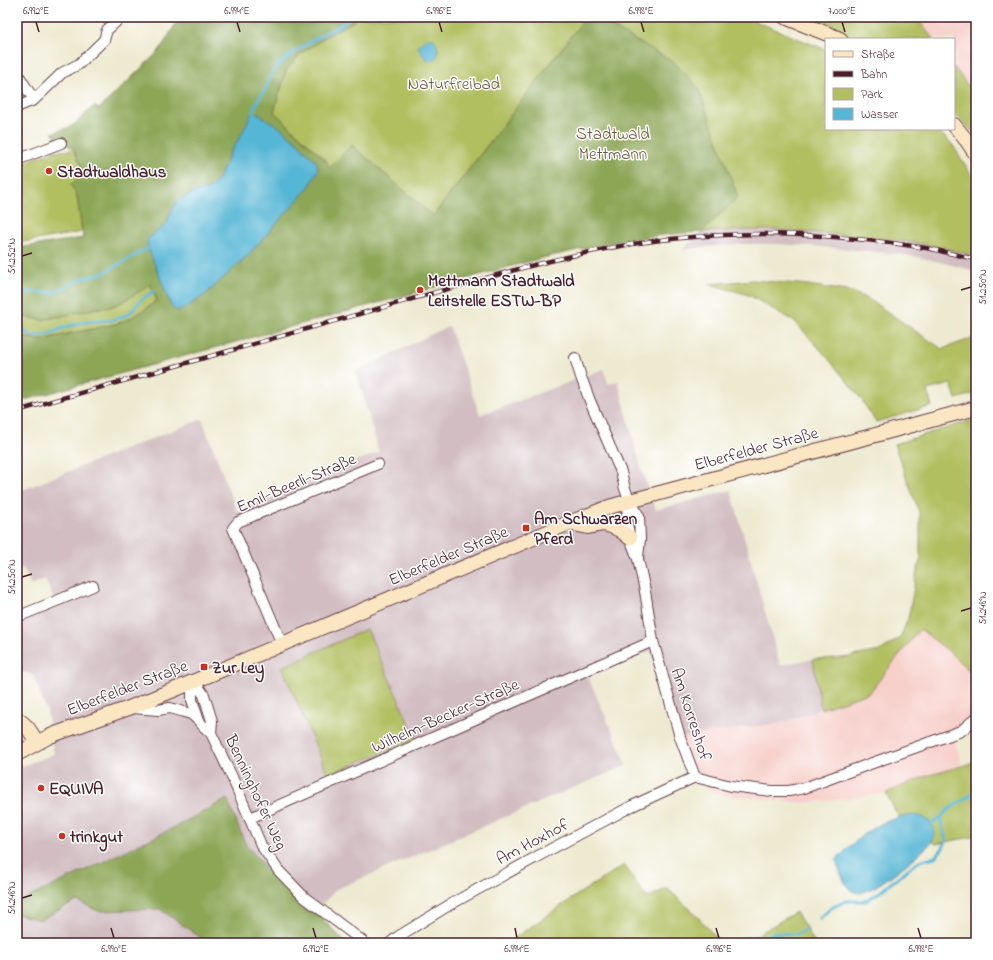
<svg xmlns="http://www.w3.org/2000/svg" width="993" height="960" viewBox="0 0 993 960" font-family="'Indie Flower',sans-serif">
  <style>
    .built { fill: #f7d0cb }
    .industrial { fill: #d2bec2 }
    .green { fill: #b1bf61; stroke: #7e6f46 }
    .forest { fill: #8ca657; stroke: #6b6241; fill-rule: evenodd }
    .water { fill: #56b6d5; stroke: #506a80 }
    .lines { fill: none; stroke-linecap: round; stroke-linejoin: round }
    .stream { stroke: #56b6d5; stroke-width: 3 }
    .street-casing { stroke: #633d44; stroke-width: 12 }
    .secondary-casing { stroke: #633d44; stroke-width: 16 }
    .street { stroke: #fff; stroke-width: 10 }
    .secondary { stroke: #fbe6c4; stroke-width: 14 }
    .rail-casing { stroke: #4a1f2b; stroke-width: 4.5 }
    .rail { stroke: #fff; stroke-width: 3; stroke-dasharray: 9; stroke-linecap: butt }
    .ticks { fill: none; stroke: #4a1f2b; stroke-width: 1.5 }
    .poi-dot { fill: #c8321e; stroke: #fff; stroke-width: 1.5 }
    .labels { text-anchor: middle; stroke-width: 3; stroke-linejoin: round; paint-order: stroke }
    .park-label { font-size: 17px; fill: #6e573e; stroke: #fff }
    .poi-label { font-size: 17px; font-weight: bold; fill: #4a1f2b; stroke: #fff; text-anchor: start }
    .street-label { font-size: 17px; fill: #4a1f2b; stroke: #fff }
    .neatline { fill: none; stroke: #4a1f2b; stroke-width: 1.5 }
    .ticks-label { font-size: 10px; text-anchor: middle; fill: #4a1f2b }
  </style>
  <rect width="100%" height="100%" fill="#fff"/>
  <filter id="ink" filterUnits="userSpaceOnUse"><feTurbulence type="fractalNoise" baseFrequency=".025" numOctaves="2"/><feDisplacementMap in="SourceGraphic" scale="8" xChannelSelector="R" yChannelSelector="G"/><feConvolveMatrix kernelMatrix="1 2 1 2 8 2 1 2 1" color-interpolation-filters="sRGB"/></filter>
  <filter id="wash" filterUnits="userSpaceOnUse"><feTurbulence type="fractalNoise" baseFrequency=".012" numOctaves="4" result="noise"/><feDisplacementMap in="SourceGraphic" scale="16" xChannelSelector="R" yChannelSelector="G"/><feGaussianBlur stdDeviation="0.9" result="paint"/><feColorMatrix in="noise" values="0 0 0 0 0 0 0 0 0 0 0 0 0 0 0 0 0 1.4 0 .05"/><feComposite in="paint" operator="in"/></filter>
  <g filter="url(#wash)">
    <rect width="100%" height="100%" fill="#eeead1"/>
    <path class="built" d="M 916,17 L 976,17 L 976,97 L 954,67 L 954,39 L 933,39 Z
      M 920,629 L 946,649 L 976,677 L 975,680 L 976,684 L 976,718 L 953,734 L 962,766 L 926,776 L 886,793 L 844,799 L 804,803 L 754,798 L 715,793 L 705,788 L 675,739 L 719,731 L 782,723 L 821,709 L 869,693 Z"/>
    <path class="industrial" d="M 746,230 L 775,230 L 863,236 L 917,243 L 957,251 L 976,256 L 976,271 L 923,258 L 899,254 L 811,246 L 776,244 L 743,244 L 713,246 L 682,250 L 702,232 Z
      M 449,326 L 480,415 L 604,369 L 608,384 L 618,381 L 639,461 L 656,510 L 731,490 L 780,665 L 813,659 L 821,709 L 782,723 L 719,731 L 675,739 L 651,651 L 588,677 L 627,765 L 337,889 L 315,911 L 276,879 L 245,843 L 227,799 L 169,830 L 17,903 L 17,768 L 54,754 L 47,712 L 33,675 L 17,671 L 17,623 L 56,605 L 45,579 L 31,585 L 23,568 L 17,571 L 17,492 L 202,419 L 237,512 L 379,452 L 356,371 Z
      M 77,901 L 98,911 L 160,909 L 208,943 L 17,943 L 17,914 L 40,920 Z"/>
    <path class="green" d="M 357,17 L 586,17 L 433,216 L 352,145 L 329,169 L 327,161 L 274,112 L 286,71 L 300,54 L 333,32 L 354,21 Z
      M 595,17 L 745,17 L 826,50 L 826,129 L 936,129 L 952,144 L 976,182 L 976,256 L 957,251 L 917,243 L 863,236 L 775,230 L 746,230 L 702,232 L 738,197 L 675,63 Z
      M 814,17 L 916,17 L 933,39 L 854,39 Z
      M 954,67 L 976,97 L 976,135 L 954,114 Z
      M 74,150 L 85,175 L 71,185 L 77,196 L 82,231 L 78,233 L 17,243 L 17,165 L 54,151 Z
      M 753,280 L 808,285 L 852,292 L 870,300 L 942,349 L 976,337 L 976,393 L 956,399 L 951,384 L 927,390 L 932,406 L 876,422 L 859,396 L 827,357 L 795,322 L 749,295 L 709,284 Z
      M 150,283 L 157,300 L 146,309 L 129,319 L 116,324 L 40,340 L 17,335 L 17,313 L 24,317 L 43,320 L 98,308 C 115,310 137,293 150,283 Z
      M 976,419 L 976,677 L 946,649 L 920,629 L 869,693 L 821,709 L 813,659 L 842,658 L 880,651 L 900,638 L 908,619 L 918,566 L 921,559 L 920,553 L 920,515 L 894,444 Z
      M 367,629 L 416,739 L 328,775 L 282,667 Z
      M 976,761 L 976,833 L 971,837 L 936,844 L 899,818 L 886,793 L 926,776 L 962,766 Z
      M 624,865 L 647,898 L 667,888 L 696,915 L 721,943 L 507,943 L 580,893 Z
      M 796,912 L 815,943 L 726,943 L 757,935 Z"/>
    <path class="forest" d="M 180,17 L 357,17 L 354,21 L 333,32 L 300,54 L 286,71 L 274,112 L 327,162 L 329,168 L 352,145 L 433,216 L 586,17 L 595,17 L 675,63 L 698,87 L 738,197 L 702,232 C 673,234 644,236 616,242 C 590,247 564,253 538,259 L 17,402 L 17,335 L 40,340 L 116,324 L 129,319 L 146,309 L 157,300 L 150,284 C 137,293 115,310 98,308 L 43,320 L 24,317 L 17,313 L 17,248 L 83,238 L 77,196 L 71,185 L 85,175 L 74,150 L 52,133 L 70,127 L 76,123 L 94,106 L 99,109 L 159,51 ZM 279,127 L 298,143 L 287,212 L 249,254 L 206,294 L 171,306 L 148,247 L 148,239 L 167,223 L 171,212 L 190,194 L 211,188 L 220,176 L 230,153 L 240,137 Z
      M 227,799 L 245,843 L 276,879 L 315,911 L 346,943 L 208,943 L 160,909 L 98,911 L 77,901 L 40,920 L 17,914 L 17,903 L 169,830 Z"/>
    <path class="water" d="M 428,38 L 433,38 C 438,44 440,53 435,59 L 435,60 L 430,61 C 425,60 423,53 419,50 L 419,45 Z
      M 253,111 L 279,127 L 298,143 L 315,161 L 317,163 L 318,170 L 309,187 L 287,212 L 249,254 L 206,294 L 187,307 L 177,311 L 171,306 L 148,247 L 147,240 L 167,223 L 171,212 L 177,201 L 190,194 L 211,188 L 220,176 L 230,153 L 240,137 Z
      M 914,815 C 917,816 920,816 923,817 C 928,819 935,828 935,834 C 935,837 932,843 929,845 C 918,856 876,890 861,893 C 859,893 854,892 852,891 C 845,887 839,869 836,861 L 839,856 L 844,853 C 846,848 850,846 855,842 C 858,840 860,836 864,834 C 879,823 895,817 914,815 Z"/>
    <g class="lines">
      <path class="stream" d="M 253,114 C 253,105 260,98 265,90 C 268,84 269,78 272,73 C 280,60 311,41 324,34 C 333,29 344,25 350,17
        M 17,293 L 39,292 L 53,293 L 81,279 L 103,273 L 152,246
        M 17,328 L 34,336 L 49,334 L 63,328 L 84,322 L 113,320 L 129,314 L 142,299 L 153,292
        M 931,824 L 940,818
        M 820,918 L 831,908 L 846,901 L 866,901 L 880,892 L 907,870 L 919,861 L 935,857 L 943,848 L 946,841 L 940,818 L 949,809 L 968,797 L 976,789
        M 754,943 L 772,933 L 798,934 L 807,929"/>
    </g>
  </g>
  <g filter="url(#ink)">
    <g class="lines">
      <g class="street-casing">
        <path id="street" d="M 17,73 L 34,100
          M 17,107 L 34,100 L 62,73 L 79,64 L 104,40 L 107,30 L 121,17
          M 17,160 L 61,143
          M 575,358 L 581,377 L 590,401 L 621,472 L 625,489 L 630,501 L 639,516 L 640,539 L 638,557
          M 630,501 L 626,519 L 630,538 L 638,559 L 645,591 L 653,641 L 680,737 L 695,777
          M 17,617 L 93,586
          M 282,644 L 233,528 L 238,522 L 378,464
          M 194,681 L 204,695 L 212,721 L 211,733 L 232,777 L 261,845 L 278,870 L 304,897 L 365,943
          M 194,681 L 192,692 L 192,700 L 199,721 L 204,727 L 211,733
          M 133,708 L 158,710 L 170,708 L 191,714 L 199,721
          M 695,777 L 731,786 L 772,791 L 789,791 L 804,788 L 867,765 L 961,731 L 976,718
          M 250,818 L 653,641
          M 390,943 L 399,936 L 451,904 L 540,855 L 632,806 L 695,777"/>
      </g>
      <g class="secondary-casing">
        <path id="secondary" d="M 785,17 L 840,39
          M 954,125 L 967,141 L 976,154
          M 569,523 L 588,527 L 603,524 L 611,526 L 620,530 L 630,538
          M 17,719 C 28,726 31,732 37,743
          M 17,754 L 48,737 L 58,733 L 129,708 L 176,689 L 569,523 L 609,507 L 630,501 L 976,408"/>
      </g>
      <use href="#street" class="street"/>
      <use href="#secondary" class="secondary"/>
      <g class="rail-casing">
        <path id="rail" d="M 17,411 L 511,271 C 560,258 610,246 661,240 C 729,232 798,232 866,240 C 886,242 906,245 926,248 C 943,251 959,256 976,259"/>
      </g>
      <use href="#rail" class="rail"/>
    </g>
  </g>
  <path class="ticks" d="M 36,22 L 39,32M 237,22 L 240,32M 439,22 L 442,32M 641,22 L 644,32M 842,22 L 845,32M 22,256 L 32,253M 961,290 L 971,287M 22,577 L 32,574M 961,611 L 971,608M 22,898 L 32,895M 111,928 L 114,938M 313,928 L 316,938M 515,928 L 517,938M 716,928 L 719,938M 918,928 L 921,938"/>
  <g class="poi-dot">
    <circle cx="49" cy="171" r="4"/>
    <circle cx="420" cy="290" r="4"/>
    <rect x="522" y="524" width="8" height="8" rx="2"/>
    <rect x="200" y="663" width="8" height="8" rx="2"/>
    <circle cx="41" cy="788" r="4"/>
    <circle cx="62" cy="836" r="4"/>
  </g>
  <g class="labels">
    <g class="park-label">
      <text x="454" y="89">Naturfreibad</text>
      <text x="613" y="139">Stadtwald<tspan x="613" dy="20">Mettmann</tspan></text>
    </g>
    <g class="poi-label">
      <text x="57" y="177">Stadtwaldhaus</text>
      <text x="428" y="286">Mettmann Stadtwald<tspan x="428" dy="20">Leitstelle ESTW-BP</tspan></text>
      <text x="534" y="524">Am Schwarzen<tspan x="534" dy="20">Pferd</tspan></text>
      <text x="212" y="673">Zur Ley</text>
      <text x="49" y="794">EQUIVA</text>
      <text x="70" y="842">trinkgut</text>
    </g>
    <g class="street-label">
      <text transform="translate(756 448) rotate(-15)" y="6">Elberfelder Straße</text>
      <text transform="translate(296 482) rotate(-23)" y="6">Emil-Beerli-Straße</text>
      <text transform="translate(448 555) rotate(-23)" y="6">Elberfelder Straße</text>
      <text transform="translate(127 687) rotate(-21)" y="6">Elberfelder Straße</text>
      <text transform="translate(692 714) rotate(72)" y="6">Am Korreshof</text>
      <text transform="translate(445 715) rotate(-24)" y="6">Wilhelm-Becker-Straße</text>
      <text transform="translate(257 792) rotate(65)" y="6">Benninghofer Weg</text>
      <text transform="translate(532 841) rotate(-28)" y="6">Am Hoxhof</text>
    </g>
  </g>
  <rect width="993" height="960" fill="none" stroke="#fff" stroke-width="44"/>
  <rect x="825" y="38" width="130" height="92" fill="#ffffff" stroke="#b7a5aa"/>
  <rect x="833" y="51" width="20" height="6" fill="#fbe6c4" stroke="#b7a5aa"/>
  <text x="861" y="58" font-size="12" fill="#4a1f2b">Straße</text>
  <rect x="833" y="71" width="20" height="6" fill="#4a1f2b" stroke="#b7a5aa"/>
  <text x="861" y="78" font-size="12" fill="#4a1f2b">Bahn</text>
  <rect x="833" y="88" width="20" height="12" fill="#b1bf61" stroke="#b7a5aa"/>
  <text x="861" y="98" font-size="12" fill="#4a1f2b">Park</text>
  <rect x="833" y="108" width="20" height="12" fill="#56b6d5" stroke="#b7a5aa"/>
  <text x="861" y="118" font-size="12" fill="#4a1f2b">Wasser</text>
  <rect x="22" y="22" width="949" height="916" class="neatline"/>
  <g class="ticks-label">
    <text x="36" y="14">6.992°E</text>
    <text x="237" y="14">6.994°E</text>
    <text x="439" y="14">6.996°E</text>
    <text x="641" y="14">6.998°E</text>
    <text x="842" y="14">7.000°E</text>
    <text transform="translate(11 256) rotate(-90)" y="4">51.252°N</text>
    <text transform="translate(982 287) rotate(-90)" y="4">51.250°N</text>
    <text transform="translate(11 577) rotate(-90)" y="4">51.250°N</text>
    <text transform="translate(982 608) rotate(-90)" y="4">51.248°N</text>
    <text transform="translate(11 898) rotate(-90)" y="4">51.248°N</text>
    <text x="114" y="952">6.990°E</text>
    <text x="316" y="952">6.992°E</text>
    <text x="517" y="952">6.994°E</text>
    <text x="719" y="952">6.996°E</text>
    <text x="921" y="952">6.998°E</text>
  </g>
</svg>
